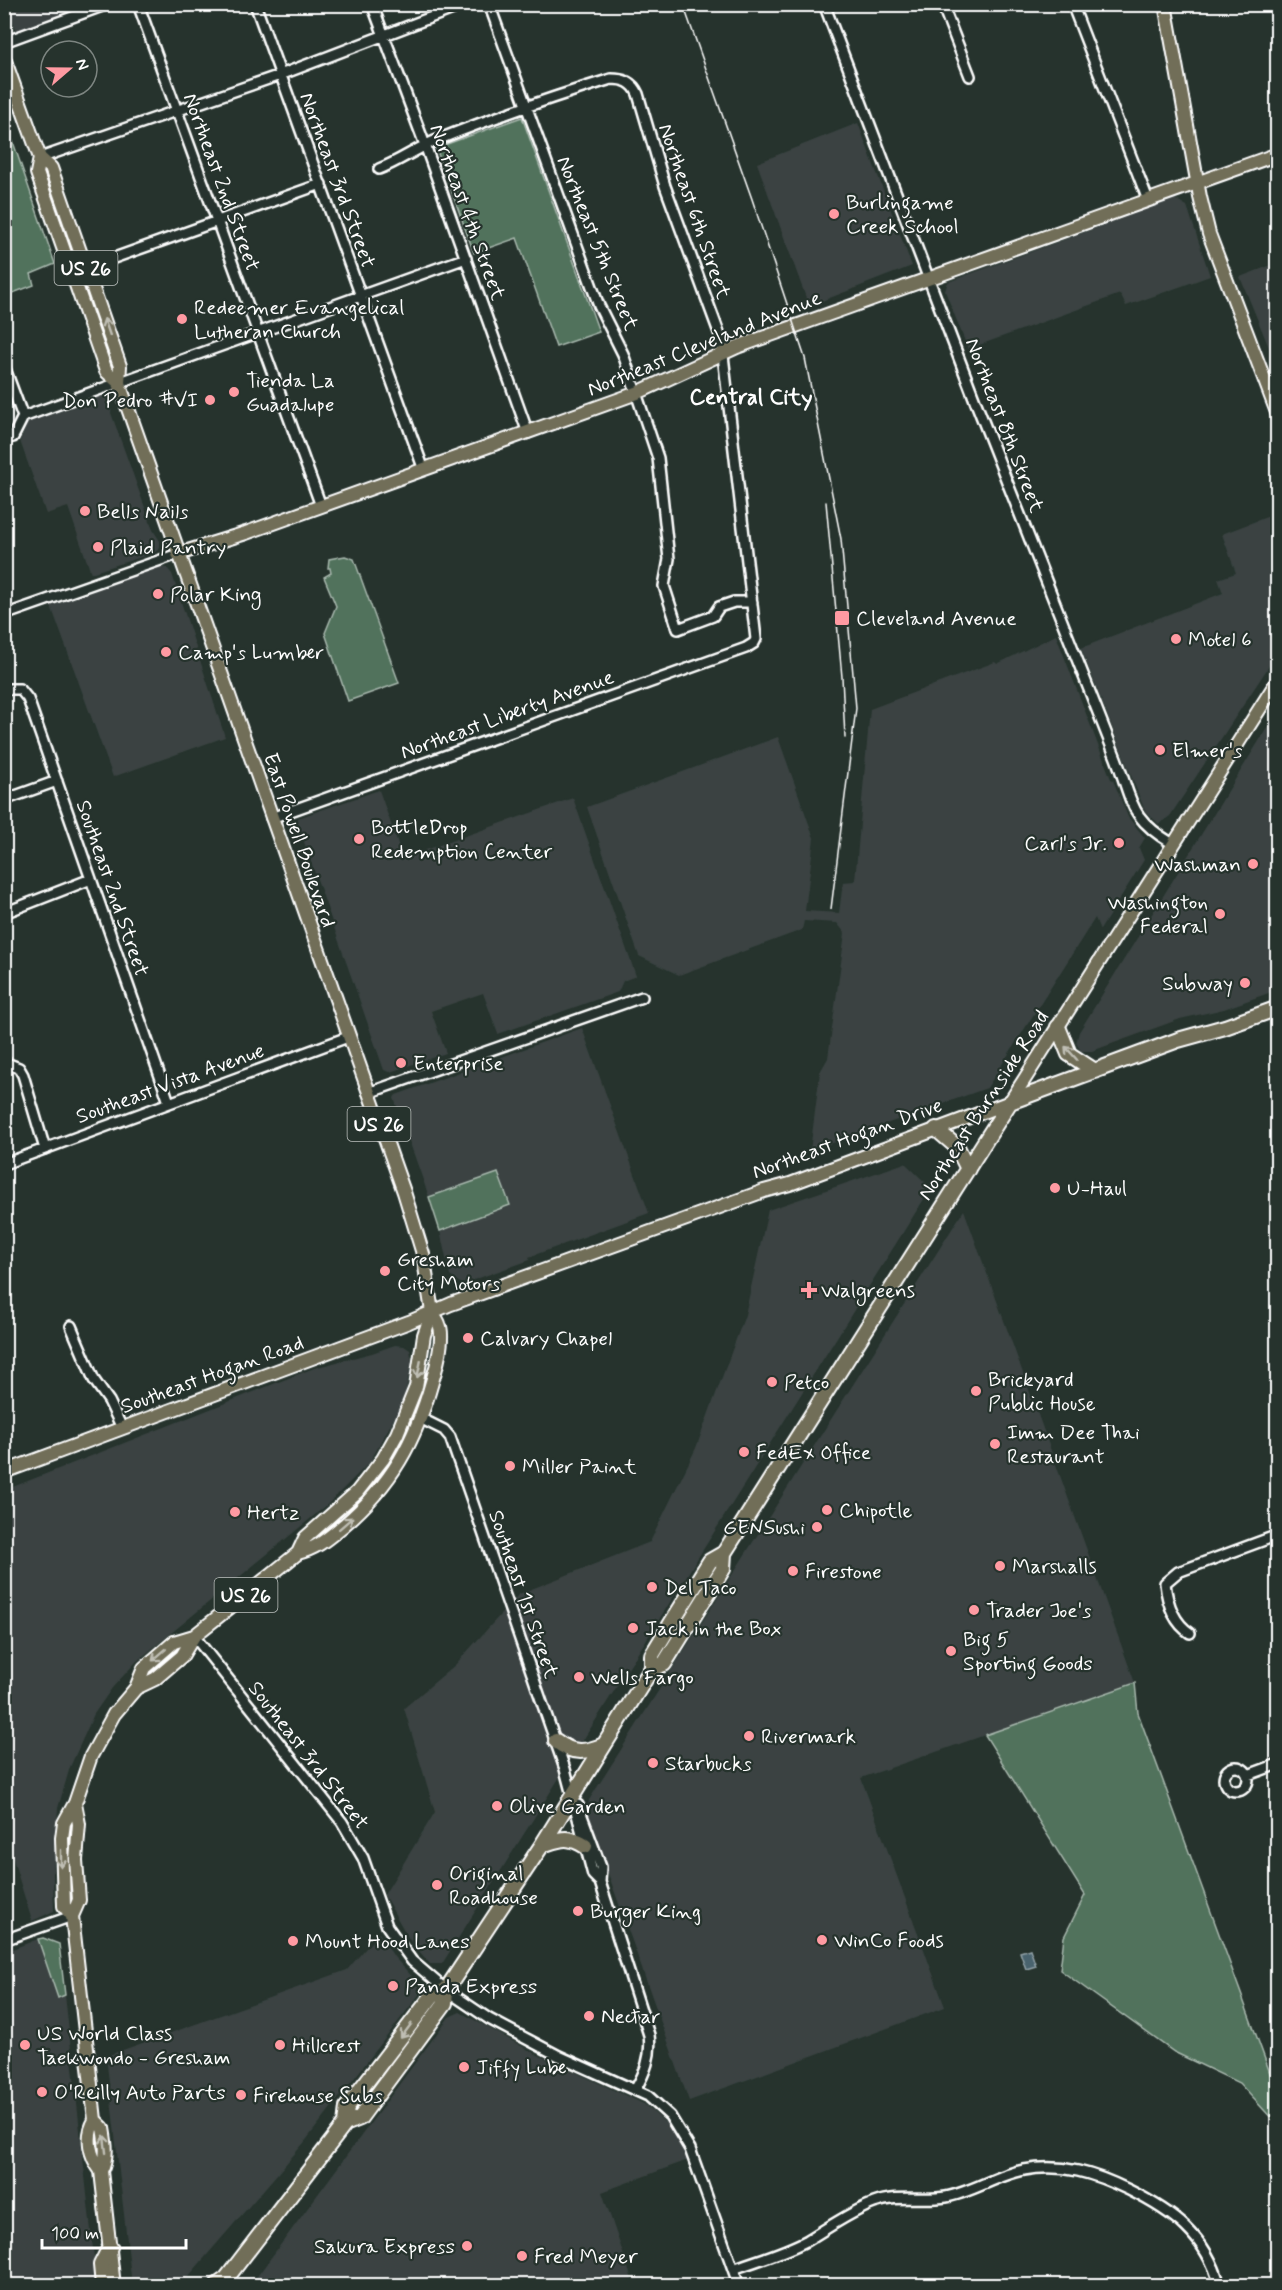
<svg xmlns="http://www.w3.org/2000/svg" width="1282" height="2290" viewBox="0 0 1282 2290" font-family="Mynerve,sans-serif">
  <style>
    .built { fill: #3a4342 }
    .green { fill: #51725c; stroke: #a8b8ae; stroke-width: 1.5 }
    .water { fill: #4a646e; stroke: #92a2a8; stroke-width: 1.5 }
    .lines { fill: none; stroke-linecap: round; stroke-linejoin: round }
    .minor-casing { stroke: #fff; stroke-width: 14 }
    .major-casing { stroke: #fff; stroke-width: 16 }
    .highway-casing { stroke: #fff; stroke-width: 18 }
    .minor { stroke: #26332d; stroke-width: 9 }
    .major { stroke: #716e59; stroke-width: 12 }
    .highway { stroke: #716e59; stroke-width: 14 }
    .tram { stroke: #fff; stroke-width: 1.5 }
    .oneway { stroke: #bfbeb4 }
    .poi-dot { fill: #ff9aa2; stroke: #26332d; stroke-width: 2 }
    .labels { text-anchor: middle; stroke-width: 4.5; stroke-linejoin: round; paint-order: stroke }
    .shield { fill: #26332d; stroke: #bec2c0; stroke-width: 1.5 }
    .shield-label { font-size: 20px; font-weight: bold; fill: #fff }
    .street-label { font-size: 21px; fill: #fff; stroke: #26332d }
    .poi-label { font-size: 21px; fill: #fff; stroke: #26332d; text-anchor: start }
    .neighbourhood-label { font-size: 22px; font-weight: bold; fill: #fff; stroke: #26332d }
  </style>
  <rect width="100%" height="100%" fill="#26332d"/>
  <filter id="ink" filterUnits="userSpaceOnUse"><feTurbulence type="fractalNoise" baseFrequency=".0167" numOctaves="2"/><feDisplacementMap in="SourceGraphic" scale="12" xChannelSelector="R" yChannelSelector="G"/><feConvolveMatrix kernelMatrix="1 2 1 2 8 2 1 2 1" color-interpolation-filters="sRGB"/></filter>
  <g filter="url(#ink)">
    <path class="built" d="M 6,5 L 58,5 L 62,13 L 22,30 L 16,30 Z
      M 858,123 L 912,266 L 809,306 L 757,163 Z
      M 1175,199 L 1187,206 L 1210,276 L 1126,306 L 1120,294 L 968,349 L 945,291 L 948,282 Z
      M 1277,263 L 1277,367 L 1240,277 Z
      M 99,394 L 108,397 L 112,403 L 111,413 L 153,530 L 160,541 L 160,548 L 154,553 L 91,573 L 68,507 L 46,514 L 20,441 L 28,422 L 91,401 Z
      M 1277,513 L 1277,654 L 1170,816 L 1159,824 L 1145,811 L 1081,648 L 1223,593 L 1218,579 L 1236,573 L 1222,534 Z
      M 161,567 L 167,568 L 172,574 L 225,737 L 113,777 L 51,606 Z
      M 1056,635 L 1111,779 L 1113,780 L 1128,817 L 1145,838 L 1139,848 L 1144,860 L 1100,930 L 1095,918 L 987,1088 L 810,1151 L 820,1072 L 828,1058 L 845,933 L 837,923 L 804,921 L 802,930 L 679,975 L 639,956 L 587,807 L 778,737 L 814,838 L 805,911 L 839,913 L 843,882 L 855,881 L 870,709 L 995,662 L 997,664 Z
      M 1277,712 L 1277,990 L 1224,1009 L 1180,1019 L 1092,1051 L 1081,1051 L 1076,1043 L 1079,1032 Z
      M 379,790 L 403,858 L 573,798 L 636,976 L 623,981 L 618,992 L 498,1034 L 483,993 L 431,1011 L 446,1053 L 390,1072 L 384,1070 L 297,822 L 298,818 Z
      M 582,1028 L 649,1213 L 529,1257 L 530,1260 L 462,1284 L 450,1276 L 440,1231 L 510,1206 L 498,1173 L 429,1197 L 394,1098 L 396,1095 Z
      M 905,1163 L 931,1188 L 442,1964 L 430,1964 L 409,1939 L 384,1895 L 435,1812 L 404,1708 L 455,1665 L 519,1594 L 650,1542 L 696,1448 L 745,1315 L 768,1210 Z
      M 964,1210 L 1135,1683 L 861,1778 L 945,2007 L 689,2101 L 609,1876 L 588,1811 L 589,1800 Z
      M 395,1345 L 404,1346 L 410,1350 L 412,1361 L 405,1394 L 396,1415 L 370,1462 L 327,1505 L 136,1662 L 112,1688 L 94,1714 L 70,1767 L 58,1808 L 53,1874 L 54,1911 L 32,1921 L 5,1833 L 5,1795 L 9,1791 L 4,1777 L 5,1490 L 314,1368 L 372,1353 Z
      M 379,1933 L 394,1957 L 419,1984 L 419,1995 L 303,2144 L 181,2285 L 132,2285 L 106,2056 L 347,1970 Z
      M 38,1939 L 58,1997 L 65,1995 L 97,2285 L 5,2286 L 5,1952 Z
      M 460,2012 L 536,2054 L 644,2104 L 674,2130 L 688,2160 L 602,2192 L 634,2285 L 250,2286 L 449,2017 Z"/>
    <path class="green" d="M 522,117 L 599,332 L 556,347 L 517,238 L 474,253 L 436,148 Z
      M 11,136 L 55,264 L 31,274 L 34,285 L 5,296 L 4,139 Z
      M 345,556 L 354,559 L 399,683 L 348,701 L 325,633 L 336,606 L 324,577 L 331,573 L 330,568 L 328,568 L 329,559 Z
      M 498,1173 L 510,1205 L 440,1231 L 429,1197 Z
      M 1135,1683 L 1138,1713 L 1277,2092 L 1277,2124 L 1239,2083 L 1174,2052 L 1060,1970 L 1064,1937 L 1085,1895 L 985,1735 Z
      M 43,1938 L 59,1944 L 65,1995 L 58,1998 L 38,1939 Z"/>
    <path class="water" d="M 1030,1949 L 1036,1966 L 1026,1969 L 1020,1952 Z"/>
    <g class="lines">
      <g class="minor-casing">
        <path id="minor" d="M 138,4 L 321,506
          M 255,4 L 424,470
          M 372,4 L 425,145 L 528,433
          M 489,4 L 599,306 L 623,354 L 658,458 L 669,559 L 664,586 L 678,629 L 713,616 L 719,607 L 734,602 L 752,602
          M 824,4 L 976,403 L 1116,758 C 1133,803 1129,818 1173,844
          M 942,4 L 970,76
          M 1072,4 L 1148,200
          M 4,42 L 108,4
          M 40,158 L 280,75 L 466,4
          M 86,268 L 321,184
          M 4,366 L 23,417
          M 4,439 L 13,437 L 23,417 L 466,258
          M 4,615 L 178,554
          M 4,689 L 20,689 L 28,699 L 169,1102
          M 4,800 L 57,781
          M 271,818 L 746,648 L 754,643 L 756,639 L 721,338 L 665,186 L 638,94 C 633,82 624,79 611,79 C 553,97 494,117 437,140 C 417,148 400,161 379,169
          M 4,913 L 91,879
          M 4,1062 L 19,1068 L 23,1075 L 45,1149
          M 368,1093 L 642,997
          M 4,1164 L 348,1037
          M 71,1326 L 94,1380 L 109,1401 L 122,1428
          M 422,1419 L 444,1430 L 450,1437 L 565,1769 L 593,1875 L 600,1882
          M 1190,1633 C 1173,1622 1167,1602 1165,1583 L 1178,1572 L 1278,1535
          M 194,1636 L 342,1822 L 363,1858 L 387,1926 L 412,1961 L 446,1990 L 489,2019 L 559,2056 L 648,2096 L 670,2116 L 690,2149 L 739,2286
          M1224 1779a12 12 0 1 1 24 0a12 12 0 1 1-24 0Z
          M 1248,1775 L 1278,1764
          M 578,1805 L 601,1867 L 600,1882 L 649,2035 C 652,2056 645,2073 635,2090
          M 4,1940 L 72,1916
          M 733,2269 C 758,2260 783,2253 806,2241 C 828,2228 850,2212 874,2203 C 898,2194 922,2201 946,2197 C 973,2192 997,2175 1024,2170 C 1063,2163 1094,2173 1129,2190 C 1173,2212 1206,2235 1220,2286"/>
      </g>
      <g class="major-casing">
        <path id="major" d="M 1165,4 L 1200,197 L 1209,234 L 1278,415
          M 4,58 L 40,158 L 51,168 L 120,366 L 119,383 L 404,1192 L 423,1254 L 432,1312 L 424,1335 L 416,1387 L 397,1434 L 383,1459 L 357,1492 L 305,1538 L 298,1553
          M 40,158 L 37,173 L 106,371 L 119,383
          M 178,554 L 246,533 L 637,393 L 737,347 L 1278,154
          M 4,1472 L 409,1322 L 451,1304 L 764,1191 L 790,1184 L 1010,1102 L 1278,680
          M 136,1688 L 155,1679 L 182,1656 L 194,1636 L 298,1553 C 318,1548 328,1538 344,1525 C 392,1484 415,1442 432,1382 C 436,1369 445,1336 439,1324 C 438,1320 434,1316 432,1312
          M 75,1803 L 79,1824 L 76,1860 L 79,1900 L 72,1916 L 95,2120 C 85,2137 90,2156 101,2171 L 114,2286
          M 72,1916 L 64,1906 L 62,1838 L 64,1823 L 75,1803 L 91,1756 L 114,1714 L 136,1688 L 144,1668 L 174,1642 L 194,1636
          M 95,2120 L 103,2128 C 106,2145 108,2156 101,2171"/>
      </g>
      <g class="highway-casing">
        <path id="highway" d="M 1058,1027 L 1069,1054 L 1095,1071
          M 936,1129 L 957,1147 L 968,1169
          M 652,1668 L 664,1664 L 723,1569 L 724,1553
          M 556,1741 C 572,1754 585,1753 604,1745
          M 542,1845 C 561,1839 567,1835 585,1846
          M 345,2124 L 347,2107 L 433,1995 L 446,1990
          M 103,2286 L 101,2265 L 110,2247
          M 216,2286 L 226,2279 L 345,2124 L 360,2118 L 445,2003 L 446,1990 L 542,1845 L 652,1668 L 652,1655 L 672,1622 L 710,1561 L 724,1553 L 1010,1102 L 1178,1040 L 1225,1027 L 1278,1008"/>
      </g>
      <use href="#minor" class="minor"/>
      <use href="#major" class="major"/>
      <use href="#highway" class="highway"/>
      <path class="tram" d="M 683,4 L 752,199 L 805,358 L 841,539 L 856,708 L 831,909
        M 826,502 L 842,677 L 845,738"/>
    </g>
    <defs><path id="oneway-shaft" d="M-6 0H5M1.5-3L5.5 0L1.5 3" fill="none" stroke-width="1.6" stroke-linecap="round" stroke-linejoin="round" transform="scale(1.5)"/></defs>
    <g class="oneway">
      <use href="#oneway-shaft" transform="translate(107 327) rotate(-109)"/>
      <use href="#oneway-shaft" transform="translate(1071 1053) rotate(-132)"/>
      <use href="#oneway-shaft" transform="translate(419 1369) rotate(102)"/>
      <use href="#oneway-shaft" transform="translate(346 1523) rotate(-41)"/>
      <use href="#oneway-shaft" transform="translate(159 1655) rotate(139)"/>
      <use href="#oneway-shaft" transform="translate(61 1859) rotate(90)"/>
      <use href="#oneway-shaft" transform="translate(406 2031) rotate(127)"/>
      <use href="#oneway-shaft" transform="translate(105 2144) rotate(-97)"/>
    </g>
  </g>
  <g class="poi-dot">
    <circle cx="834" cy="214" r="6"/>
    <circle cx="182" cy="319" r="6"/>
    <circle cx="234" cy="392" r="6"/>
    <circle cx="210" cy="400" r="6"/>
    <circle cx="85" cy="511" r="6"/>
    <circle cx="98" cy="547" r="6"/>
    <circle cx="158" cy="594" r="6"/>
    <rect x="834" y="610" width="16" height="16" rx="3"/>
    <circle cx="1176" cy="639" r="6"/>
    <circle cx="166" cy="652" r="6"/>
    <circle cx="1160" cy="750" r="6"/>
    <circle cx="359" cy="839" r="6"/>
    <circle cx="1119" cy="843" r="6"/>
    <circle cx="1253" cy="864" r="6"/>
    <circle cx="1220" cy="914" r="6"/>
    <circle cx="1245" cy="983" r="6"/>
    <circle cx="401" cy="1063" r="6"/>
    <circle cx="1055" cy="1188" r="6"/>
    <circle cx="385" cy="1271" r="6"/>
    <path d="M806 1281h6v6h6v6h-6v6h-6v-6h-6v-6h6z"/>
    <circle cx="468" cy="1338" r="6"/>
    <circle cx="772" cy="1382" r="6"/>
    <circle cx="976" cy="1391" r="6"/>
    <circle cx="995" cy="1444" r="6"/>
    <circle cx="744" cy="1452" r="6"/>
    <circle cx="510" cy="1466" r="6"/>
    <circle cx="827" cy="1510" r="6"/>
    <circle cx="235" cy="1512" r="6"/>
    <circle cx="817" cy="1527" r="6"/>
    <circle cx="1000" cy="1566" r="6"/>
    <circle cx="793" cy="1571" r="6"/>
    <circle cx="652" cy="1587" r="6"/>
    <circle cx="974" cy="1610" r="6"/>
    <circle cx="633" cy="1628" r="6"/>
    <circle cx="951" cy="1651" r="6"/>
    <circle cx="579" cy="1677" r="6"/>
    <circle cx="749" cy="1736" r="6"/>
    <circle cx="653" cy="1763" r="6"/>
    <circle cx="497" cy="1806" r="6"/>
    <circle cx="437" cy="1885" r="6"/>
    <circle cx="578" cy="1911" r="6"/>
    <circle cx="822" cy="1940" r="6"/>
    <circle cx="293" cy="1941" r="6"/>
    <circle cx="393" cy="1986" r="6"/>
    <circle cx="589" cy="2016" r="6"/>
    <circle cx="25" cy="2045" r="6"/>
    <circle cx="280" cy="2045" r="6"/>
    <circle cx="464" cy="2067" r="6"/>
    <circle cx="42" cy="2092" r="6"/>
    <circle cx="241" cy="2095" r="6"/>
    <circle cx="467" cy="2246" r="6"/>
    <circle cx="522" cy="2256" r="6"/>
  </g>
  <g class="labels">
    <g class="shield">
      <rect x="54.5" y="251" width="63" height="34" rx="4.5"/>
      <rect x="347.5" y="1107" width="63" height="34" rx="4.5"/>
      <rect x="214.5" y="1578" width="63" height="34" rx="4.5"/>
    </g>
    <g class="shield-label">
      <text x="86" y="275">US 26</text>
      <text x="379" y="1131">US 26</text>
      <text x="246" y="1602">US 26</text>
    </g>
    <g class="street-label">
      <text transform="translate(338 180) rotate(70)" y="7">Northeast 3rd Street</text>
      <text transform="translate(222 182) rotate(70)" y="7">Northeast 2nd Street</text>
      <text transform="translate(695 211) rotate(71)" y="7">Northeast 6th Street</text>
      <text transform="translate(468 212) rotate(70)" y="7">Northeast 4th Street</text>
      <text transform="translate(598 243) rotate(68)" y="7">Northeast 5th Street</text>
      <text transform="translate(704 343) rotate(-22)" y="7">Northeast Cleveland Avenue</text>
      <text transform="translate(1005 425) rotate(69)" y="7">Northeast 8th Street</text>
      <text transform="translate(507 714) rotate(-20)" y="7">Northeast Liberty Avenue</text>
      <text transform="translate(300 840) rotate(71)" y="7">East Powell Boulevard</text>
      <text transform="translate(113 888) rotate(71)" y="7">Southeast 2nd Street</text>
      <text transform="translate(170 1083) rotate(-20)" y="7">Southeast Vista Avenue</text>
      <text transform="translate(983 1105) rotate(-57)" y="7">Northeast Burnside Road</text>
      <text transform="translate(847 1138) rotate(-20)" y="7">Northeast Hogan Drive</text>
      <text transform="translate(212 1374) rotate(-20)" y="7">Southeast Hogan Road</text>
      <text transform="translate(524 1594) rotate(71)" y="7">Southeast 1st Street</text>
      <text transform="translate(309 1755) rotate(52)" y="7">Southeast 3rd Street</text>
    </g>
    <g class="poi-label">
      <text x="846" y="209">Burlingame<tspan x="846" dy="24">Creek School</tspan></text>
      <text x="194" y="314">Redeemer Evangelical<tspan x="194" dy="24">Lutheran Church</tspan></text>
      <text x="246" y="387">Tienda La<tspan x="246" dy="24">Guadalupe</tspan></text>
      <text x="198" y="407" text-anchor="end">Don Pedro #VI</text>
      <text x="97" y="518">Bells Nails</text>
      <text x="110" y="554">Plaid Pantry</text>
      <text x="170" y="601">Polar King</text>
      <text x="856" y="625">Cleveland Avenue</text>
      <text x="1188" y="646">Motel 6</text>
      <text x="178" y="659">Camp's Lumber</text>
      <text x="1172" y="757">Elmer's</text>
      <text x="371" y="834">BottleDrop<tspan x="371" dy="24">Redemption Center</tspan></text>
      <text x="1107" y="850" text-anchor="end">Carl's Jr.</text>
      <text x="1241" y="871" text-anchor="end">Washman</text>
      <text x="1208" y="909" text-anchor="end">Washington<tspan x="1208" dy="24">Federal</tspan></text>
      <text x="1233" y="990" text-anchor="end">Subway</text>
      <text x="413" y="1070">Enterprise</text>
      <text x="1067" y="1195">U-Haul</text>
      <text x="397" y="1266">Gresham<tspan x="397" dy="24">City Motors</tspan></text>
      <text x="821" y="1297">Walgreens</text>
      <text x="480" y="1345">Calvary Chapel</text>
      <text x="988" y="1386">Brickyard<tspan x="988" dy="24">Public House</tspan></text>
      <text x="784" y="1389">Petco</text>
      <text x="1007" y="1439">Imm Dee Thai<tspan x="1007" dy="24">Restaurant</tspan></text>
      <text x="756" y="1459">FedEx Office</text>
      <text x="522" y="1473">Miller Paint</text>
      <text x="839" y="1517">Chipotle</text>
      <text x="247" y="1519">Hertz</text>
      <text x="805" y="1534" text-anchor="end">GENSushi</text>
      <text x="1012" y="1573">Marshalls</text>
      <text x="805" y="1578">Firestone</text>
      <text x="664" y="1594">Del Taco</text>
      <text x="986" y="1617">Trader Joe's</text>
      <text x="645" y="1635">Jack in the Box</text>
      <text x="963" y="1646">Big 5<tspan x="963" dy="24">Sporting Goods</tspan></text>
      <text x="591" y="1684">Wells Fargo</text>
      <text x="761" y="1743">Rivermark</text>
      <text x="665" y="1770">Starbucks</text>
      <text x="509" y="1813">Olive Garden</text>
      <text x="449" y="1880">Original<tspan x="449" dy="24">Roadhouse</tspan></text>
      <text x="590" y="1918">Burger King</text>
      <text x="834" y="1947">WinCo Foods</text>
      <text x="305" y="1948">Mount Hood Lanes</text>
      <text x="405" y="1993">Panda Express</text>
      <text x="601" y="2023">Nectar</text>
      <text x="37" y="2040">US World Class<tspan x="37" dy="24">Taekwondo - Gresham</tspan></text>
      <text x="292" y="2052">Hillcrest</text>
      <text x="476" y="2074">Jiffy Lube</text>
      <text x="54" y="2099">O'Reilly Auto Parts</text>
      <text x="253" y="2102">Firehouse Subs</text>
      <text x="455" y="2253" text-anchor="end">Sakura Express</text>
      <text x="534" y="2263">Fred Meyer</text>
    </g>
    <g class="neighbourhood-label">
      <text x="751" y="404">Central City</text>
    </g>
  </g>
  <rect width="1282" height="2290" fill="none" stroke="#26332d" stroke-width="24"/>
  <rect x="12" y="12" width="1258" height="2266" fill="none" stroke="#fff" stroke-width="2" filter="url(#ink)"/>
  <g transform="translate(69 69) rotate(70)"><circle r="28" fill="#26332d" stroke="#7d8581" stroke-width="1.5"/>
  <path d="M0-4.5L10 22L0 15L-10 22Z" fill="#ff9aa2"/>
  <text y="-9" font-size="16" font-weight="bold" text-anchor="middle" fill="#ffffff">N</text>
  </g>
  <path d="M42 2239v9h144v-9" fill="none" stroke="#ffffff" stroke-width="3"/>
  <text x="51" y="2239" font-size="18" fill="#ffffff" stroke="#26332d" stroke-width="4.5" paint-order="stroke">100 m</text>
</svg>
